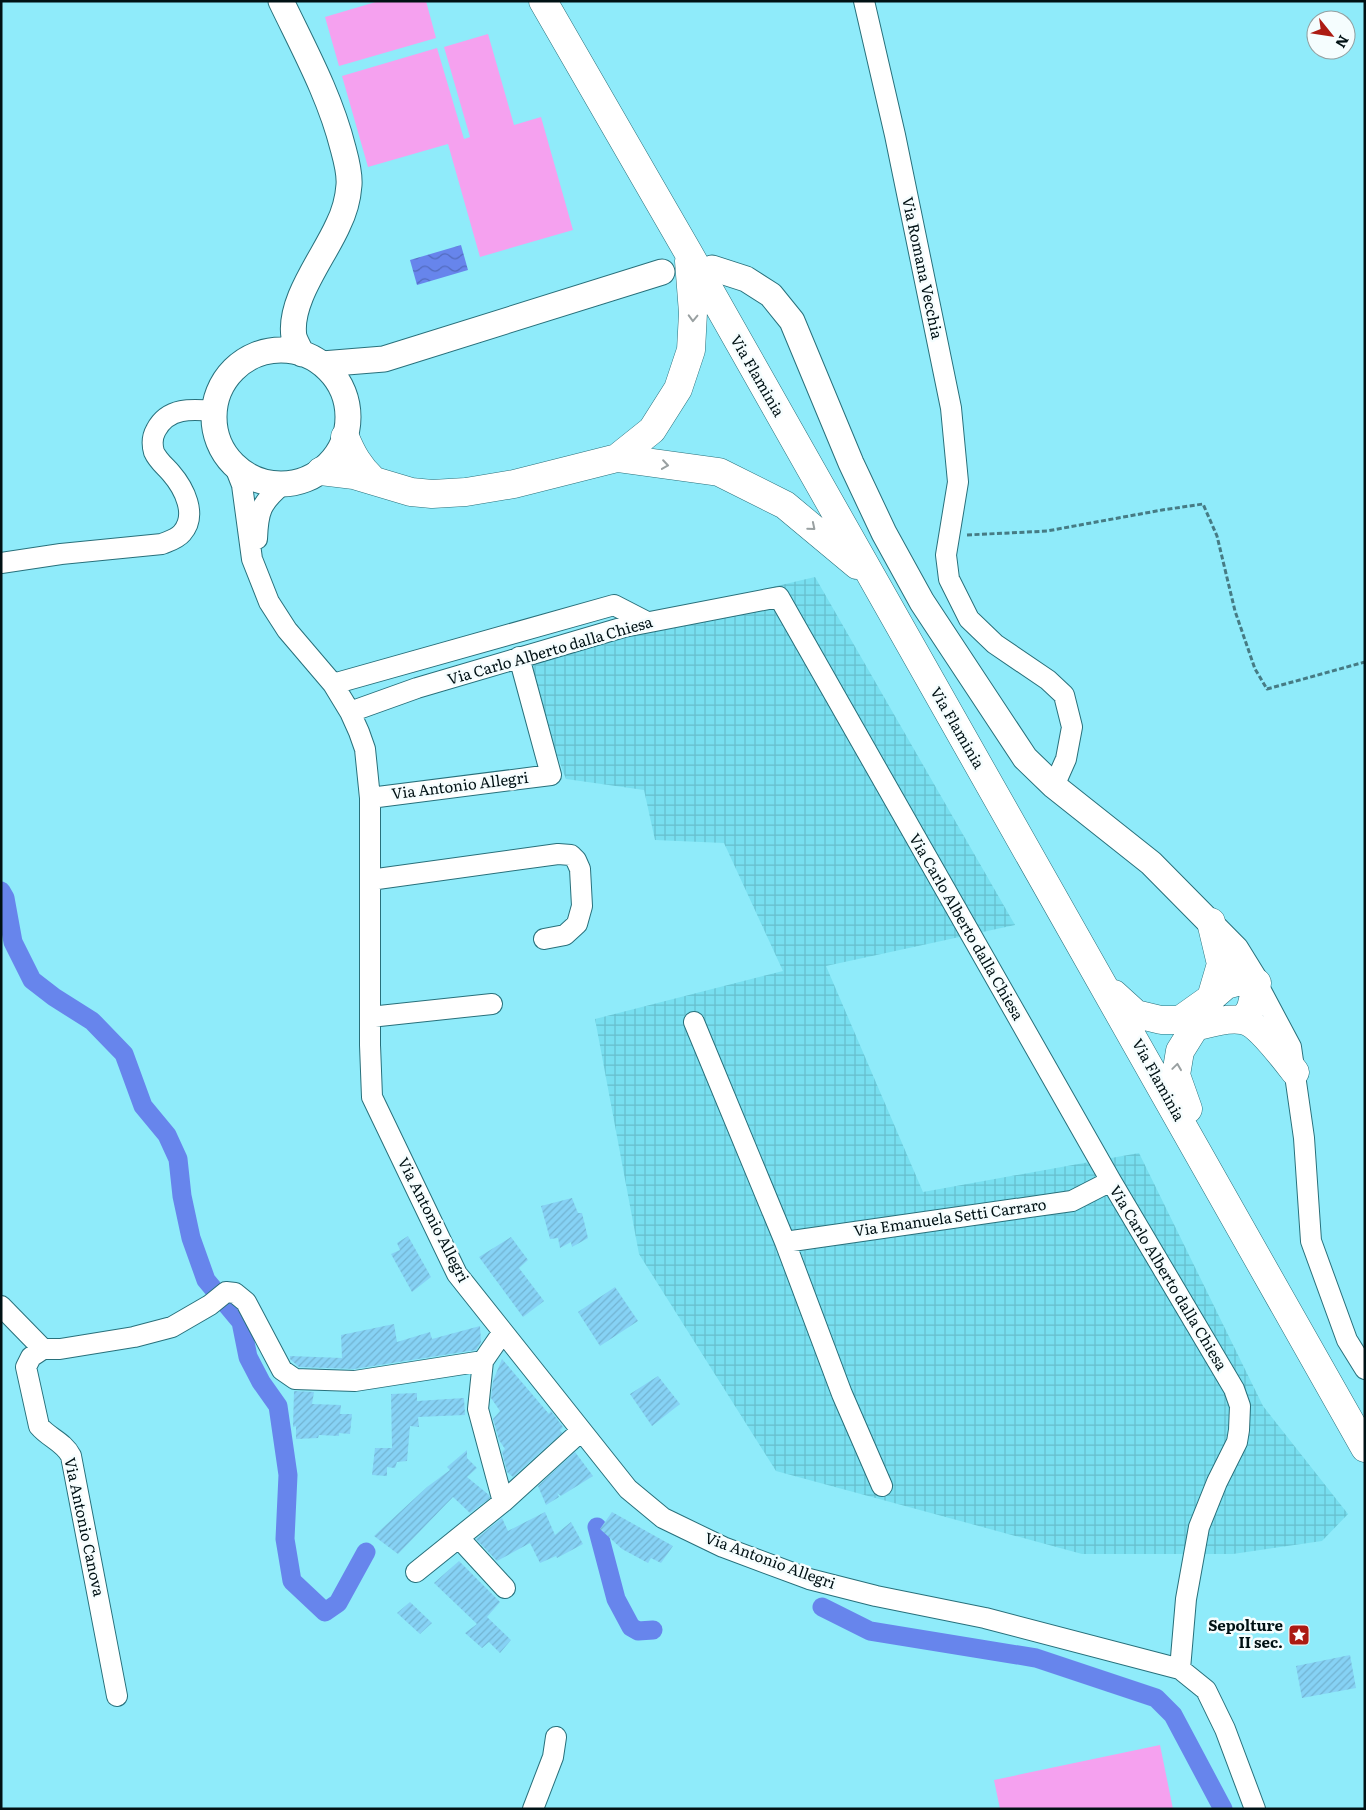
<svg xmlns="http://www.w3.org/2000/svg" width="1366" height="1810" viewBox="0 0 1366 1810" font-family="Literata,serif">
  <style>
    .industrial { fill: url(#industrial-grid) }
    .park { fill: #f5a1ef }
    .water { fill: url(#water-waves) }
    .lines { fill: none; stroke-linecap: round; stroke-linejoin: round }
    .canal { stroke: #6785ec; stroke-width: 19 }
    .building { fill: url(#building-hatch) }
    .minor-casing { stroke: #28707b; stroke-width: 22 }
    .major-casing { stroke: #28707b; stroke-width: 27 }
    .highway-casing { stroke: #28707b; stroke-width: 29 }
    .path { stroke: #467b84; stroke-width: 3; stroke-dasharray: 5 2.5; stroke-linecap: butt }
    .minor { stroke: #fff; stroke-width: 20 }
    .major { stroke: #fff; stroke-width: 25 }
    .highway { stroke: #fff; stroke-width: 28 }
    .oneway { stroke: #99a0a1 }
    .labels { text-anchor: middle; stroke-width: 5; stroke-linejoin: round; paint-order: stroke }
    .street-label { font-size: 15px; fill: #001114; stroke: #f5fdfe }
    .poi-label { font-size: 15px; font-weight: bold; fill: #001114; stroke: #f5fdfe; text-anchor: end }
  </style>
  <defs>
    <pattern id="industrial-grid" width="8" height="8" patternUnits="userSpaceOnUse" patternTransform="scale(1.25)"><rect width="8" height="8" fill="#78dff0"/><path d="M0 4h8M4 0v8" fill="none" stroke="#66becd"/></pattern>
    <pattern id="water-waves" width="16" height="10" patternUnits="userSpaceOnUse" patternTransform="scale(1.25)"><rect width="16" height="10" fill="#6785ec"/><path d="M0 5q4-4 8 0t8 0" fill="none" stroke="#526bbe"/></pattern>
    <pattern id="building-hatch" width="6" height="6" patternUnits="userSpaceOnUse" patternTransform="scale(1.25)"><rect width="6" height="6" fill="#86d2f5"/><path d="M-1 1l2-2M0 6l6-6M5 7l2-2" fill="none" stroke="#72b3d1"/></pattern>
  </defs>
  <rect width="100%" height="100%" fill="#8febfa"/>
  <path class="industrial" d="M 815,577 L 1015,925 L 826,966 L 923,1192 L 1139,1153 L 1263,1406 L 1348,1514 L 1322,1541 L 1233,1554 L 1082,1554 L 776,1471 L 639,1254 L 595,1019 L 783,971 L 724,843 L 655,840 L 644,790 L 566,779 L 516,647 Z"/>
  <path class="park" d="M 379,1 L 426,1 L 436,38 L 339,66 L 325,17 Z
    M 488,34 L 514,125 L 541,117 L 573,230 L 480,257 L 448,144 L 368,167 L 342,76 L 437,48 L 464,139 L 470,137 L 444,47 Z
    M 1160,1745 L 1173,1809 L 1000,1809 L 994,1780 Z"/>
  <path class="water" d="M 461,245 L 468,270 L 417,285 L 410,260 Z"/>
  <g class="lines">
    <path class="canal" d="M 1,891 L 5,898 L 13,942 L 32,980 L 54,997 L 92,1021 L 124,1054 L 143,1106 L 167,1135 L 178,1159 L 182,1196 L 191,1238 L 206,1280 L 241,1322 L 248,1357 L 261,1382 L 278,1406 L 288,1475 L 285,1539 L 292,1581 L 325,1612 L 338,1603 L 366,1552
      M 597,1527 L 616,1599 L 631,1627 L 638,1631 L 653,1630
      M 822,1607 L 870,1631 L 1036,1658 L 1156,1698 L 1173,1715 L 1223,1809"/>
  </g>
  <path class="building" d="M 572,1198 L 578,1213 L 582,1213 L 588,1238 L 572,1247 L 571,1242 L 560,1248 L 558,1238 L 550,1239 L 541,1206 Z
    M 408,1236 L 431,1277 L 412,1292 L 391,1254 L 400,1250 L 397,1243 Z
    M 511,1237 L 528,1260 L 519,1268 L 544,1301 L 523,1317 L 479,1257 Z
    M 615,1287 L 638,1321 L 600,1346 L 578,1312 Z
    M 394,1324 L 397,1342 L 430,1332 L 432,1339 L 480,1326 L 481,1342 L 476,1350 L 354,1369 L 299,1367 L 290,1359 L 290,1356 L 342,1358 L 341,1335 Z
    M 502,1359 L 549,1414 L 551,1411 L 563,1427 L 560,1430 L 562,1433 L 513,1477 L 507,1472 L 502,1452 L 505,1449 L 499,1440 L 493,1419 L 500,1411 L 491,1398 L 493,1381 Z
    M 658,1376 L 680,1404 L 652,1426 L 630,1394 Z
    M 294,1391 L 314,1392 L 312,1404 L 341,1405 L 340,1414 L 352,1414 L 350,1434 L 339,1433 L 339,1436 L 319,1435 L 318,1438 L 296,1439 L 296,1426 L 293,1427 Z
    M 417,1393 L 417,1401 L 464,1398 L 465,1415 L 418,1417 L 419,1427 L 410,1426 L 407,1461 L 397,1462 L 395,1468 L 387,1467 L 387,1476 L 372,1475 L 375,1448 L 392,1448 L 391,1394 Z
    M 467,1450 L 467,1458 L 477,1468 L 467,1477 L 489,1495 L 490,1498 L 470,1513 L 453,1497 L 398,1554 L 374,1536 L 427,1487 L 450,1470 L 447,1467 Z
    M 575,1452 L 593,1476 L 561,1496 L 557,1493 L 559,1497 L 546,1505 L 538,1486 Z
    M 545,1512 L 555,1535 L 571,1522 L 583,1544 L 557,1558 L 556,1556 L 540,1563 L 530,1543 L 497,1561 L 476,1539 L 502,1518 L 508,1531 Z
    M 612,1512 L 673,1546 L 661,1563 L 651,1558 L 648,1563 L 622,1549 L 600,1529 Z
    M 459,1561 L 500,1602 L 487,1617 L 511,1640 L 500,1653 L 489,1642 L 482,1648 L 465,1633 L 477,1624 L 434,1583 Z
    M 410,1602 L 432,1623 L 420,1634 L 397,1613 Z
    M 1350,1655 L 1356,1688 L 1302,1698 L 1296,1666 Z"/>
  <g class="lines">
    <g class="minor-casing">
      <path id="minor" d="M 864,1 L 895,135 L 951,408 L 958,482 L 946,555 L 949,579 L 969,619 L 995,644 L 1048,680 L 1064,695 L 1072,727 L 1066,759 L 1054,786
        M 235,467 L 242,485 L 252,559 L 269,602 L 287,630 L 333,684 L 350,712 L 359,732 L 365,749 L 370,798 L 370,1045 L 372,1097 L 457,1274 L 628,1489 L 663,1518 L 723,1547 L 809,1579 L 876,1596 L 985,1618 L 1180,1669 L 1206,1690 L 1225,1729 L 1255,1809
        M 257,539 C 258,511 261,503 282,485
        M 1,563 L 61,554 L 162,544 C 169,541 177,539 182,533 C 198,515 184,488 171,473 C 165,466 158,461 154,452 C 152,445 152,437 156,430 C 168,407 192,409 214,411
        M 333,684 L 614,605 L 647,622
        M 350,712 L 417,688 L 624,627 L 779,597 L 1111,1181 L 1234,1389 L 1240,1406 L 1239,1430 L 1237,1442 L 1217,1482 L 1199,1527 L 1186,1599 L 1180,1669
        M 370,798 L 551,775 L 519,657
        M 370,880 L 558,854 L 571,855 L 576,860 L 580,869 L 582,906 L 577,924 L 565,935 L 544,939
        M 1257,983 L 1291,1047 L 1304,1138 L 1311,1241 L 1347,1340 L 1365,1369
        M 370,1017 L 492,1004
        M 694,1022 L 785,1242 L 842,1394 L 882,1486
        M 785,1242 L 1072,1201 L 1111,1181
        M 1,1306 L 43,1349 L 60,1349 L 134,1337 L 172,1327 L 210,1305 L 226,1292 L 235,1293 L 246,1302 L 282,1370 L 295,1379 L 355,1381 L 483,1361 L 503,1332
        M 43,1349 L 31,1357 L 26,1367 L 39,1426 C 49,1438 64,1442 71,1456 L 117,1696
        M 483,1361 L 478,1409 L 503,1502
        M 459,1538 L 505,1588
        M 416,1572 L 503,1502 L 581,1431
        M 533,1809 L 553,1757 L 556,1737"/>
    </g>
    <g class="major-casing">
      <path id="major" d="M 281,1 C 304,49 330,96 343,148 C 346,159 350,173 349,185 C 348,199 344,213 338,225 C 324,257 288,301 294,337 C 296,343 299,348 302,354
        M 712,268 L 746,279 L 771,295 L 792,321 L 851,463 L 884,533 L 922,602 L 1025,758 L 1054,786 L 1151,863 L 1236,949 L 1257,983
        M214 417a67 67 0 1 1 134 0a67 67 0 1 1-134 0Z
        M 322,364 L 384,359 L 662,272"/>
    </g>
    <g class="highway-casing">
      <path id="highway" d="M 543,1 L 688,252 L 1365,1448
        M 345,437 C 352,454 359,467 373,480
        M 617,458 L 652,430 L 678,389 L 691,350 L 693,313 L 689,261
        M 321,471 L 354,475 L 411,492 L 432,494 L 466,492 L 514,484 L 617,458 L 719,472 L 785,505 L 857,565
        M 1211,922 L 1221,964 L 1211,998
        M 1114,994 L 1136,1014 L 1161,1020 L 1180,1020 L 1211,998 L 1226,985 L 1244,980 L 1257,983 L 1251,1008 L 1244,1020
        M 1188,1109 L 1176,1075 L 1180,1051 L 1195,1027 C 1210,1023 1226,1018 1242,1020 C 1257,1022 1285,1059 1295,1072"/>
    </g>
    <path class="path" d="M 967,535 L 1047,531 L 1162,510 L 1203,504 L 1217,536 L 1235,611 L 1255,669 L 1267,689 L 1365,662"/>
    <use href="#minor" class="minor"/>
    <use href="#major" class="major"/>
    <use href="#highway" class="highway"/>
  </g>
  <defs><path id="oneway-chevron" d="M-2-3.5L2.5 0L-2 3.5" fill="none" stroke-width="1.6" stroke-linecap="round" stroke-linejoin="round" transform="scale(1.25)"/></defs>
  <g class="oneway">
    <use href="#oneway-chevron" transform="translate(693 318) rotate(92)"/>
    <use href="#oneway-chevron" transform="translate(665 465) rotate(8)"/>
    <use href="#oneway-chevron" transform="translate(812 527) rotate(40)"/>
    <use href="#oneway-chevron" transform="translate(1177 1067) rotate(-82)"/>
  </g>
  <defs>
    <g id="sight-square" transform="scale(1.125)"><rect x="-9" y="-9" width="18" height="18" rx="4" fill="#ac1b13" stroke="#f5fdfe"/><path d="M0-6L1.8-2.2L6-1.7L2.9 1.2L3.7 5.4L0 3.3L-3.7 5.4L-2.9 1.2L-6-1.7L-1.8-2.2Z" fill="#fff"/></g>
  </defs>
  <g fill-rule="evenodd">
    <use href="#sight-square" x="1299" y="1635"/>
  </g>
  <g class="labels">
    <g class="street-label">
      <text transform="translate(922 268) rotate(78)" y="5">Via Romana Vecchia</text>
      <text transform="translate(757 376) rotate(60)" y="5">Via Flaminia</text>
      <text transform="translate(550 651) rotate(-16)" y="5">Via Carlo Alberto dalla Chiesa</text>
      <text transform="translate(957 728) rotate(60)" y="5">Via Flaminia</text>
      <text transform="translate(460 786) rotate(-7)" y="5">Via Antonio Allegri</text>
      <text transform="translate(966 927) rotate(60)" y="5">Via Carlo Alberto dalla Chiesa</text>
      <text transform="translate(1158 1080) rotate(61)" y="5">Via Flaminia</text>
      <text transform="translate(950 1218) rotate(-8)" y="5">Via Emanuela Setti Carraro</text>
      <text transform="translate(433 1220) rotate(63)" y="5">Via Antonio Allegri</text>
      <text transform="translate(1168 1278) rotate(59)" y="5">Via Carlo Alberto dalla Chiesa</text>
      <text transform="translate(84 1527) rotate(78)" y="5">Via Antonio Canova</text>
      <text transform="translate(770 1561) rotate(20)" y="5">Via Antonio Allegri</text>
    </g>
    <g class="poi-label">
      <text x="1283" y="1631">Sepolture<tspan x="1283" dy="17">II sec.</tspan></text>
    </g>
  </g>
  <rect width="1366" height="1810" fill="none" stroke="#001114" stroke-width="5"/>
  <g transform="translate(1331 35) rotate(120)"><circle r="24" fill="#f5fdfe" stroke="#939fa0"/>
  <path d="M0-4L9 19L0 12L-9 19Z" fill="#ac1b13"/>
  <text y="-8" font-size="14" font-weight="bold" text-anchor="middle" fill="#001114">N</text>
  </g>
</svg>
